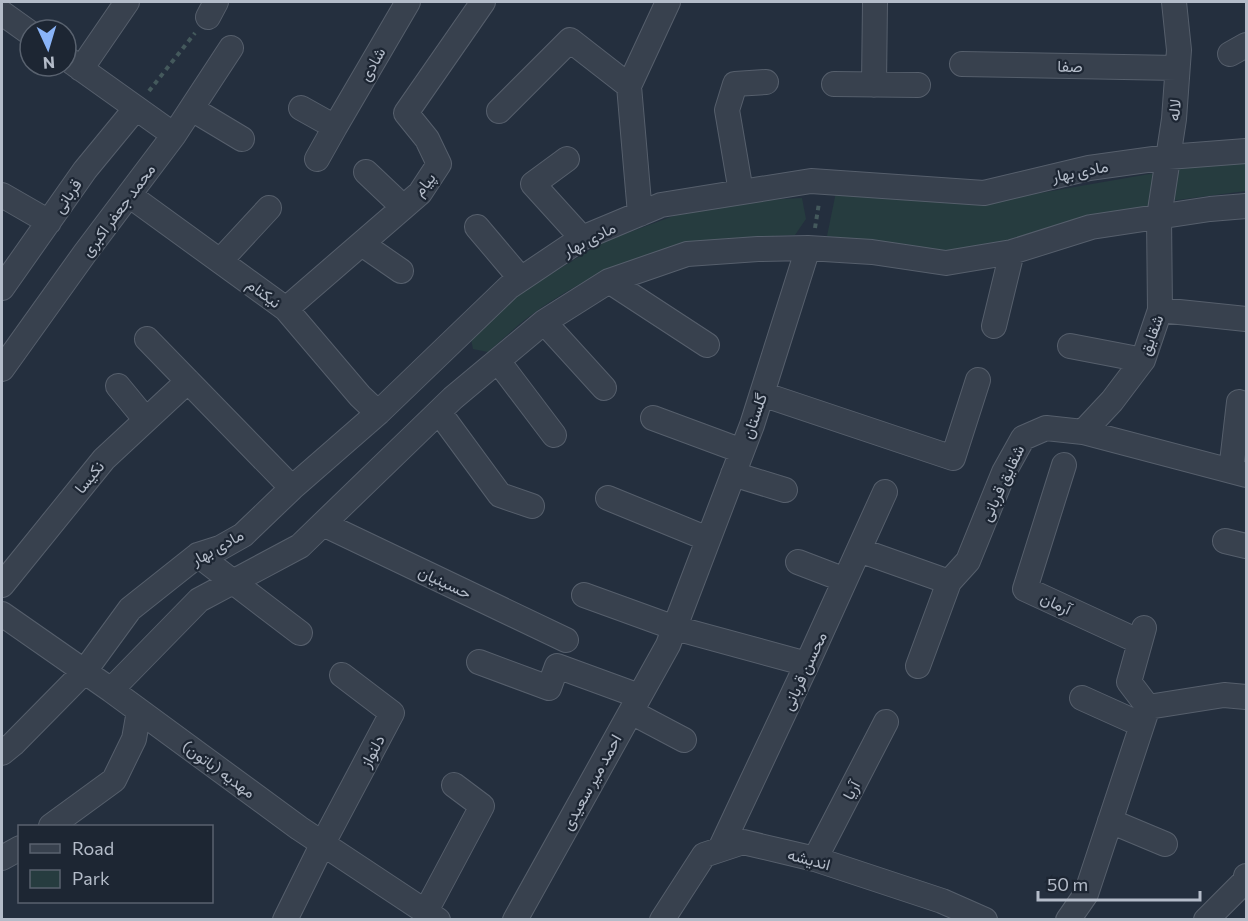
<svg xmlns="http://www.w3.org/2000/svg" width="1248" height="921" viewBox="0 0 1248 921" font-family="Commissioner,Vazirmatn,sans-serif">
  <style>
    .green { fill: #263c3f }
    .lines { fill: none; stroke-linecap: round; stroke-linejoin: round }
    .minor-casing { stroke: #565f6c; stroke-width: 26 }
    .path { stroke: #44595c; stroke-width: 4; stroke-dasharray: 4.5 4.5; stroke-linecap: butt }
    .minor { stroke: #38414e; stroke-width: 24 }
    .labels { text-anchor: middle; stroke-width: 4.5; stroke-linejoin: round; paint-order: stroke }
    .street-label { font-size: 16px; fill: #b4bcc9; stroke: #1d2633 }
  </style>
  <rect width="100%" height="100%" fill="#242f3e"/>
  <path class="green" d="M 1246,162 L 1246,191 L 1170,201 L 1176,167 Z
    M 1155,173 L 1152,209 L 1009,242 L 946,251 L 827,236 L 836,192 L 988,202 Z
    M 802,198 L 806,219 L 795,235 C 758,237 719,237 682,245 C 631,256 571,285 530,316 C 515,327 502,340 488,352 L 473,349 L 468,325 L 603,242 L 676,215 L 763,200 Z"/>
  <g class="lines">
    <g class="minor-casing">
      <path id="minor" d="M 2,13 L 30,33
        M 208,17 L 216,2
        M 1230,54 L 1246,45
        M 66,58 L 174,135
        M 962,64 L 1177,68
        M 81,69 L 127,2
        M 834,84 L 918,85
        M 874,85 L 875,2
        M 629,86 L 668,2
        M 301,108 L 335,127 L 317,159
        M 192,109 L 242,139
        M 499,111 L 570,40 L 629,86 L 640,214
        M 335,127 L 408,2
        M 567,159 L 533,184 L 582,238
        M 366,172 L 403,207
        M 741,192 L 727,110 L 735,84 L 766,82
        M 2,195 L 49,222
        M 129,195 L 286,309 L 360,396 L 378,413
        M 477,227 L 521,279
        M 362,244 L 401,271
        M 220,261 L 269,208
        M 609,281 L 707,345
        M 2,288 L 85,170 L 136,108
        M 286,309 L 420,193 L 439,164 L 427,139 L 406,113 L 483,2
        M 1160,310 L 1246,319
        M 544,322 L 604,388
        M 994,326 L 1012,252
        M 147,339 L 292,488
        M 1070,346 L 1143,360
        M 498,361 L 554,435
        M 2,369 L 85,253 L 174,135 L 231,48
        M 118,386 L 146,420
        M 762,394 L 953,458 L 978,380
        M 439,412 L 500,495 L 532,506
        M 653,418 L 742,451
        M 1083,432 L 1112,401 L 1143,360 L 1160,310 L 1159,217 L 1174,119 L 1179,50 L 1174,2
        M 1064,465 L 1025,589 L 1140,642
        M 1231,471 L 1239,402
        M 733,474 L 785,490
        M 608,498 L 708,539
        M 323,524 L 566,640
        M 1225,541 L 1246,546
        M 859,550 L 949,582 L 968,561 L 1004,472 L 1023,438 L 1046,428 L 1083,432 L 1246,475
        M 198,555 L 300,633
        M 798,562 L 845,580
        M 2,585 L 104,459 L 188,381
        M 584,595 L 675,628 L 807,664
        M 2,614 L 111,690 L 299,828 L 438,920
        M 1144,628 L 1129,682 L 1148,707
        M 479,662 L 549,688 L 557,666 L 639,696
        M 918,666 L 949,582
        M 111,690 L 199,600 L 300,546 L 453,398 L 544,322 L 609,281 L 687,254 L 758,249 L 808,248 L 872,252 L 946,263 L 1012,252 L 1091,227 L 1210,209 L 1246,206
        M 1082,698 L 1142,725
        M 631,712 L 684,740
        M 2,753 L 13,744 L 84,672 L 130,609 L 198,555 L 220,548 L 243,535 L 292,488 L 378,413 L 509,287 L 582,238 L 661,205 L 811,181 L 984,193 L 1089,168 L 1168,157 L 1246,151
        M 1110,821 L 1165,844
        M 51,826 L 114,780 L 134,739 L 139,711
        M 720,849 L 807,664 L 885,492
        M 2,858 L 20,848
        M 815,859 L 886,722
        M 426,911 L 482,806 L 454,785
        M 285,920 L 323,843 L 392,713 L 342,675
        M 515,920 L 668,645 L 752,425 L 808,248
        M 662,920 L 704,855 L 743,842 L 815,859 L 942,901 L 985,920
        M 1068,920 L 1086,894 L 1148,707 L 1224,695 L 1246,697
        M 1206,920 L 1245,881 L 1246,876"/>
    </g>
    <path class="path" d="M 149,91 L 195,33
      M 815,228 L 819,203"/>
    <use href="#minor" class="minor"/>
  </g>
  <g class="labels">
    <g class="street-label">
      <text transform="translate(372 64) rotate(-60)" y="6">شادی</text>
      <text transform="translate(1070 66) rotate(1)" y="6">صفا</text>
      <text transform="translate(1174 110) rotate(-85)" y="6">لاله</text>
      <text transform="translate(1080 171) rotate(-11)" y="6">مادی بهار</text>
      <text transform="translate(424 184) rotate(-52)" y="6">پیام</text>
      <text transform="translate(67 196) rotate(-56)" y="6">قربانی</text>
      <text transform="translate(118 210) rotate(-53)" y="6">محمد جعفر اکبری</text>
      <text transform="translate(589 239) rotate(-27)" y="6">مادی بهار</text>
      <text transform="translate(264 293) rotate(36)" y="6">نیکنام</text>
      <text transform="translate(1151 335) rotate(-70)" y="6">شقایق</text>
      <text transform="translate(754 416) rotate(-71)" y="6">گلستان</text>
      <text transform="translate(89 477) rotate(-51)" y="6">نکیسا</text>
      <text transform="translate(1002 483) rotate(-65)" y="6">شقایق قربانی</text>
      <text transform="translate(217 547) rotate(-29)" y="6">مادی بهار</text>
      <text transform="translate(445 582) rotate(25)" y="6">حسینیان</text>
      <text transform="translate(1056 603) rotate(25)" y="6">آرمان</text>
      <text transform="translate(804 671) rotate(-65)" y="6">محسن قربانی</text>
      <text transform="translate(372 751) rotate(-62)" y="6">دلنواز</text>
      <text transform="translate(219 769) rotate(36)" y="6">مهدیه (باتون)</text>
      <text transform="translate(591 782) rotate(-61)" y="6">احمد میر سعیدی</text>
      <text transform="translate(851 790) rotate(-62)" y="6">آریا</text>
      <text transform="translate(809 859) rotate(15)" y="6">اندیشه</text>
    </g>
  </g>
  <rect width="1248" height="921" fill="none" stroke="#b4bcc9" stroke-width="6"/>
  <rect x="18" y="825" width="195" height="78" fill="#1d2633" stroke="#59626f" stroke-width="1.5"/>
  <rect x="30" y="844" width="30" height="9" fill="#38414e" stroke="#59626f" stroke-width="1.5"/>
  <text x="72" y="855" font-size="18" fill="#b4bcc9">Road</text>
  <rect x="30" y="870" width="30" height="18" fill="#263c3f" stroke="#59626f" stroke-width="1.5"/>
  <text x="72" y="885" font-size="18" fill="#b4bcc9">Park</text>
  <g transform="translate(48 48) rotate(176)"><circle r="28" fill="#1d2633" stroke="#59626f" stroke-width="1.5"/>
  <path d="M0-4.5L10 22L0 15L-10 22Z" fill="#8ab4f8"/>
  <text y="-9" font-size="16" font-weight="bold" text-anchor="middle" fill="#b4bcc9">N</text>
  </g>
  <path d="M1038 891v9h162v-9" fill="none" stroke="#b4bcc9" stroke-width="3"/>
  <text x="1047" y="891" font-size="18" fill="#b4bcc9" stroke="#1d2633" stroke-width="4.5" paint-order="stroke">50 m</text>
</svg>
